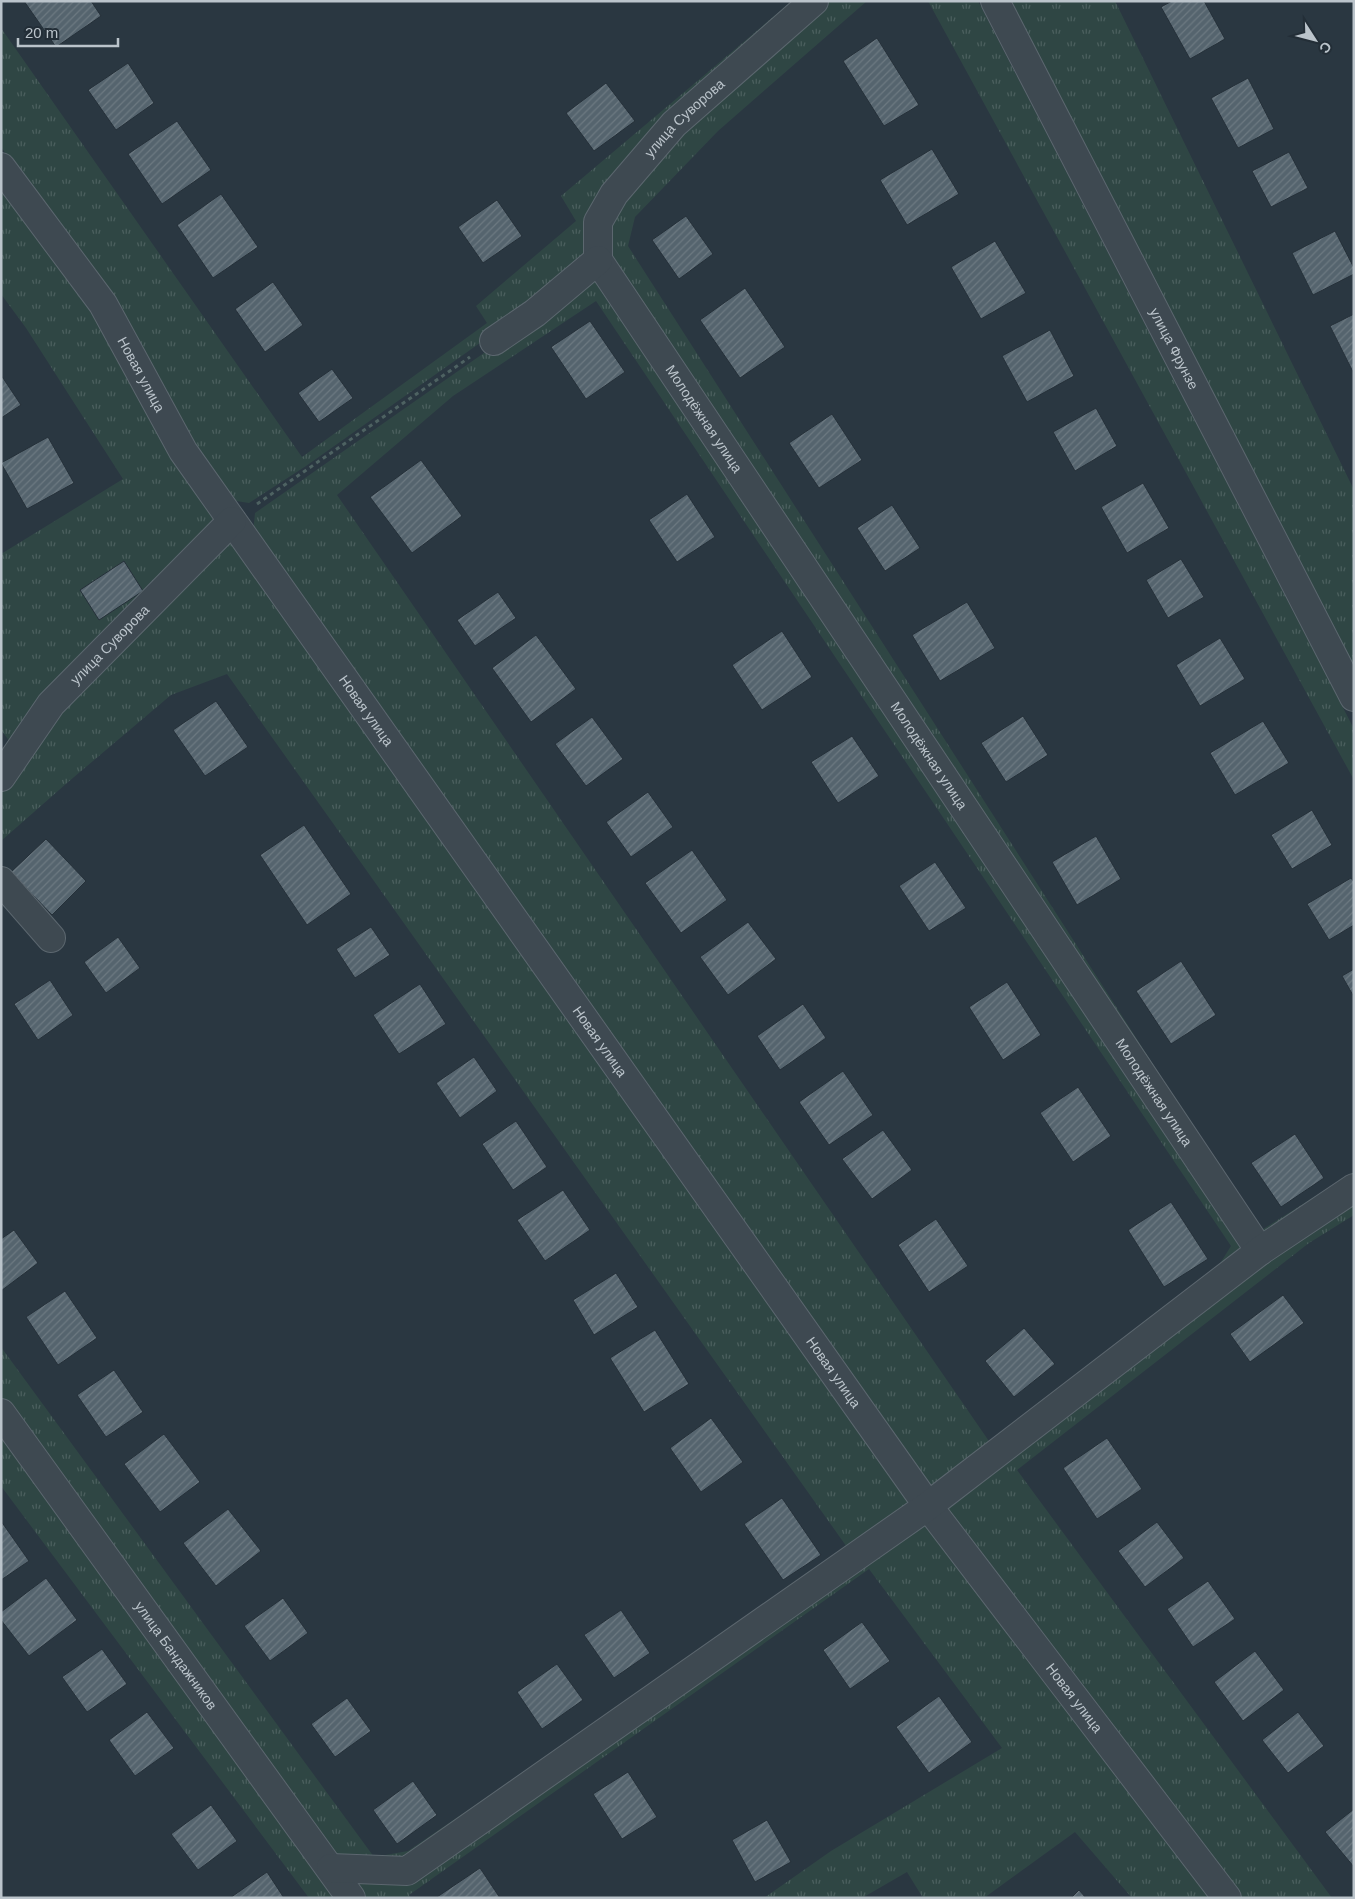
<svg xmlns="http://www.w3.org/2000/svg" width="1355" height="1899" viewBox="0 0 1355 1899" font-family="Arial,sans-serif">
  <style>
    .grass { fill: url(#grass-tufts) }
    .building { fill: url(#building-hatch); stroke: #253039 }
    .lines { fill: none; stroke-linecap: round; stroke-linejoin: round }
    .minor-casing { stroke: #5c676f; stroke-width: 30 }
    .path { stroke: #4e6262; stroke-width: 3; stroke-dasharray: 4 4; stroke-linecap: butt }
    .minor { stroke: #3e4951; stroke-width: 28 }
    .labels { text-anchor: middle; stroke-width: 4.5; stroke-linejoin: round; paint-order: stroke }
    .street-label { font-size: 14px; fill: #bbc4cb; stroke: #232e37 }
  </style>
  <defs>
    <pattern id="grass-tufts" width="24" height="20" patternUnits="userSpaceOnUse" patternTransform="scale(1.25)"><rect width="24" height="20" fill="#2f4644"/><path d="M3 7l-1-3M5 7V3M7 7l1-3M15 17l-1-3M17 17v-4M19 17l1-3" fill="none" stroke="#4b5f5e"/></pattern>
    <pattern id="building-hatch" width="6" height="6" patternUnits="userSpaceOnUse" patternTransform="scale(1.25)"><rect width="6" height="6" fill="#55646e"/><path d="M-1 1l2-2M0 6l6-6M5 7l2-2" fill="none" stroke="#6c7981"/></pattern>
  </defs>
  <rect width="100%" height="100%" fill="#2a3741"/>
  <path class="grass" d="M 792,1 L 805,1 L 669,122 L 590,257 L 531,307 L 306,466 L 249,503 L 230,500 L 192,446 L 109,293 L 1,147 L 1,28 L 302,457 L 487,323 L 476,306 L 576,221 L 561,196 Z
    M 830,1 L 867,1 L 718,131 L 635,217 L 628,246 L 1260,1231 L 1354,1172 L 1354,1179 L 1261,1241 L 607,257 L 607,224 L 679,134 Z
    M 928,1 L 978,1 L 1354,729 L 1354,780 Z
    M 1010,1 L 1115,1 L 1354,490 L 1354,668 Z
    M 1,183 L 92,306 L 222,524 L 14,747 L 1,730 L 1,554 L 123,479 L 26,328 L 1,294 Z
    M 591,273 L 1247,1250 L 1211,1278 L 1231,1246 L 596,301 L 453,396 L 337,495 L 993,1447 L 932,1495 L 253,534 L 255,513 L 537,316 Z
    M 230,536 L 918,1506 L 405,1864 L 339,1863 L 1,1399 L 1,1347 L 374,1857 L 408,1851 L 849,1550 L 227,674 L 171,695 L 67,783 L 1,841 L 1,790 L 58,706 Z
    M 1354,1198 L 1354,1215 L 1309,1243 L 1017,1470 L 1332,1898 L 1239,1898 L 939,1506 Z
    M 1,1431 L 336,1898 L 309,1898 L 1,1486 Z
    M 926,1516 L 1214,1898 L 1132,1898 L 1075,1832 L 984,1898 L 923,1898 L 907,1872 L 862,1898 L 764,1898 L 831,1851 L 1002,1748 L 869,1569 L 409,1895 L 411,1898 L 361,1898 L 345,1875 L 409,1878 Z"/>
  <path class="building" d="M 24,1 L 91,1 L 101,16 L 56,47 Z
    M 1172,1 L 1204,1 L 1225,39 L 1190,59 L 1161,7 Z
    M 877,38 L 919,105 L 884,126 L 843,61 Z
    M 128,63 L 154,103 L 116,130 L 88,90 Z
    M 1248,78 L 1274,129 L 1238,148 L 1211,98 Z
    M 606,83 L 635,121 L 594,151 L 566,113 Z
    M 177,121 L 211,170 L 162,204 L 128,154 Z
    M 932,149 L 959,194 L 907,225 L 880,180 Z
    M 1289,152 L 1308,188 L 1271,207 L 1252,171 Z
    M 221,194 L 258,247 L 213,278 L 177,225 Z
    M 497,200 L 522,236 L 483,263 L 458,227 Z
    M 686,216 L 713,254 L 679,279 L 652,240 Z
    M 1335,231 L 1354,268 L 1354,274 L 1313,295 L 1292,253 Z
    M 995,241 L 1026,293 L 981,319 L 951,267 Z
    M 273,282 L 303,325 L 265,352 L 235,309 Z
    M 745,288 L 785,347 L 740,378 L 700,320 Z
    M 1354,314 L 1354,372 L 1353,372 L 1330,326 Z
    M 590,321 L 625,372 L 586,399 L 551,347 Z
    M 1050,330 L 1074,376 L 1027,402 L 1002,356 Z
    M 332,369 L 353,398 L 319,422 L 298,393 Z
    M 1,375 L 21,405 L 1,418 Z
    M 1096,408 L 1117,446 L 1075,471 L 1053,432 Z
    M 832,414 L 862,460 L 819,488 L 789,443 Z
    M 48,437 L 74,483 L 27,509 L 1,463 Z
    M 421,460 L 462,516 L 412,553 L 370,497 Z
    M 1143,483 L 1169,528 L 1127,553 L 1101,507 Z
    M 687,494 L 715,537 L 677,562 L 649,520 Z
    M 892,505 L 920,548 L 885,571 L 857,528 Z
    M 1181,559 L 1204,597 L 1168,618 L 1146,580 Z
    M 124,561 L 143,591 L 99,620 L 80,590 Z
    M 498,592 L 516,618 L 475,646 L 457,620 Z
    M 967,602 L 995,648 L 940,681 L 912,635 Z
    M 782,631 L 812,677 L 762,710 L 732,665 Z
    M 536,635 L 576,689 L 531,722 L 492,668 Z
    M 1220,638 L 1245,679 L 1200,706 L 1176,665 Z
    M 216,701 L 248,747 L 205,776 L 173,730 Z
    M 1023,716 L 1048,755 L 1006,782 L 981,743 Z
    M 592,717 L 623,759 L 586,786 L 555,744 Z
    M 1263,721 L 1289,763 L 1235,795 L 1210,753 Z
    M 852,736 L 879,776 L 838,803 L 811,762 Z
    M 648,792 L 673,827 L 631,857 L 606,822 Z
    M 1312,810 L 1332,845 L 1292,869 L 1271,835 Z
    M 304,825 L 351,894 L 307,925 L 260,855 Z
    M 1096,836 L 1121,879 L 1077,905 L 1052,862 Z
    M 46,839 L 86,881 L 52,915 L 11,872 Z
    M 692,850 L 727,900 L 681,933 L 645,883 Z
    M 935,862 L 966,908 L 929,931 L 899,886 Z
    M 1351,878 L 1354,882 L 1354,925 L 1329,940 L 1307,904 Z
    M 748,922 L 776,959 L 728,995 L 700,957 Z
    M 371,927 L 390,955 L 355,978 L 336,949 Z
    M 118,937 L 140,968 L 106,993 L 84,962 Z
    M 1181,961 L 1216,1015 L 1171,1044 L 1136,991 Z
    M 1354,969 L 1354,997 L 1342,976 Z
    M 50,980 L 73,1015 L 38,1040 L 14,1004 Z
    M 1007,982 L 1041,1035 L 1003,1060 L 969,1007 Z
    M 420,984 L 446,1024 L 399,1054 L 373,1015 Z
    M 803,1004 L 826,1038 L 780,1070 L 757,1036 Z
    M 474,1057 L 497,1091 L 460,1118 L 436,1083 Z
    M 843,1071 L 873,1115 L 829,1145 L 799,1102 Z
    M 1078,1087 L 1111,1136 L 1073,1162 L 1040,1113 Z
    M 516,1121 L 547,1167 L 513,1190 L 482,1144 Z
    M 883,1130 L 912,1170 L 872,1199 L 842,1159 Z
    M 1295,1134 L 1324,1178 L 1281,1207 L 1251,1163 Z
    M 563,1190 L 590,1230 L 545,1261 L 517,1220 Z
    M 1171,1202 L 1208,1259 L 1164,1287 L 1128,1230 Z
    M 936,1219 L 968,1266 L 929,1292 L 898,1245 Z
    M 14,1230 L 38,1263 L 1,1291 L 1,1239 Z
    M 616,1273 L 638,1307 L 594,1335 L 573,1300 Z
    M 65,1291 L 97,1338 L 58,1365 L 26,1317 Z
    M 1283,1295 L 1304,1323 L 1250,1362 L 1230,1334 Z
    M 1024,1328 L 1055,1364 L 1014,1397 L 985,1361 Z
    M 655,1330 L 689,1384 L 644,1412 L 610,1358 Z
    M 114,1370 L 143,1412 L 106,1437 L 77,1395 Z
    M 711,1418 L 743,1462 L 701,1492 L 670,1448 Z
    M 164,1434 L 200,1482 L 160,1512 L 124,1464 Z
    M 1107,1438 L 1142,1489 L 1097,1519 L 1063,1468 Z
    M 782,1498 L 821,1555 L 783,1580 L 744,1524 Z
    M 228,1509 L 261,1551 L 216,1586 L 183,1543 Z
    M 1,1521 L 29,1561 L 1,1580 Z
    M 1157,1522 L 1184,1558 L 1145,1587 L 1118,1551 Z
    M 46,1578 L 77,1620 L 29,1656 L 1,1620 L 1,1612 Z
    M 1208,1581 L 1235,1619 L 1193,1647 L 1167,1609 Z
    M 283,1598 L 308,1633 L 270,1661 L 244,1626 Z
    M 621,1610 L 650,1653 L 614,1678 L 584,1635 Z
    M 862,1622 L 890,1661 L 850,1689 L 823,1650 Z
    M 102,1649 L 127,1684 L 87,1712 L 62,1677 Z
    M 1255,1651 L 1284,1690 L 1243,1721 L 1214,1682 Z
    M 557,1664 L 583,1700 L 542,1729 L 517,1692 Z
    M 939,1696 L 972,1742 L 929,1773 L 896,1727 Z
    M 347,1698 L 371,1731 L 335,1757 L 311,1724 Z
    M 147,1712 L 174,1748 L 135,1776 L 109,1740 Z
    M 1298,1712 L 1324,1746 L 1288,1773 L 1262,1740 Z
    M 628,1772 L 657,1817 L 622,1839 L 593,1794 Z
    M 413,1781 L 437,1815 L 397,1844 L 373,1810 Z
    M 211,1805 L 237,1841 L 198,1870 L 171,1834 Z
    M 1354,1809 L 1354,1867 L 1325,1832 Z
    M 767,1820 L 791,1862 L 755,1882 L 732,1840 Z
    M 480,1868 L 500,1898 L 438,1898 L 437,1897 Z
    M 267,1872 L 284,1898 L 230,1898 Z
    M 1079,1890 L 1086,1898 L 1071,1898 Z"/>
  <g class="lines">
    <g class="minor-casing">
      <g id="minor">
        <path id="s1" d="M 995,1 L 1354,697"/>
        <path id="s2" d="M 1,167 L 103,304 L 183,451 L 928,1506 L 1227,1898"/>
        <path id="s3" d="M 598,260 L 1260,1251"/>
        <path id="s4" d="M 598,260 L 598,222 L 614,194 L 674,124 L 814,1"/>
        <path d="M 494,341 L 535,313 L 598,260"/>
        <path id="s5" d="M 1,777 L 51,704 L 232,521"/>
        <path d="M 1,881 L 51,938"/>
        <path id="s6" d="M 1,1413 L 351,1898"/>
        <path d="M 331,1868 L 407,1871 L 928,1506 L 1260,1251 L 1354,1188"/>
      </g>
    </g>
    <path class="path" d="M 257,504 L 470,357"/>
    <use href="#minor" class="minor"/>
  </g>
  <g class="labels">
    <g class="street-label">
      <text dy="5" stroke="none"><textPath href="#s4" startOffset="174">улица Суворова</textPath></text>
      <text dy="5" stroke="none"><textPath href="#s1" startOffset="391">улица Фрунзе</textPath></text>
      <text dy="5" stroke="none"><textPath href="#s2" startOffset="251">Новая улица</textPath></text>
      <text dy="5" stroke="none"><textPath href="#s3" startOffset="191">Молодёжная улица</textPath></text>
      <text dy="5" stroke="none"><textPath href="#s5" startOffset="172">улица Суворова</textPath></text>
      <text dy="5" stroke="none"><textPath href="#s2" startOffset="656">Новая улица</textPath></text>
      <text dy="5" stroke="none"><textPath href="#s3" startOffset="596">Молодёжная улица</textPath></text>
      <text dy="5" stroke="none"><textPath href="#s2" startOffset="1061">Новая улица</textPath></text>
      <text dy="5" stroke="none"><textPath href="#s3" startOffset="1001">Молодёжная улица</textPath></text>
      <text dy="5" stroke="none"><textPath href="#s2" startOffset="1466">Новая улица</textPath></text>
      <text dy="5" stroke="none"><textPath href="#s6" startOffset="299">улица Бандажников</textPath></text>
      <text dy="5" stroke="none"><textPath href="#s2" startOffset="1871">Новая улица</textPath></text>
    </g>
  </g>
  <rect width="1355" height="1899" fill="none" stroke="#bbc4cb" stroke-width="5"/>
  <g transform="translate(1315 40) rotate(126)" stroke="#232e37" stroke-width="4" paint-order="stroke">
  <path d="M0-4L9 19L0 12L-9 19Z" fill="#bbc4cb"/>
  <text y="-8" font-size="14" font-weight="bold" text-anchor="middle" fill="#bbc4cb">С</text>
  </g>
  <path d="M18 38v8h100v-8" fill="none" stroke="#bbc4cb" stroke-width="2.5"/>
  <text x="25" y="38" font-size="15" fill="#bbc4cb" stroke="#232e37" stroke-width="4" paint-order="stroke">20 m</text>
</svg>
